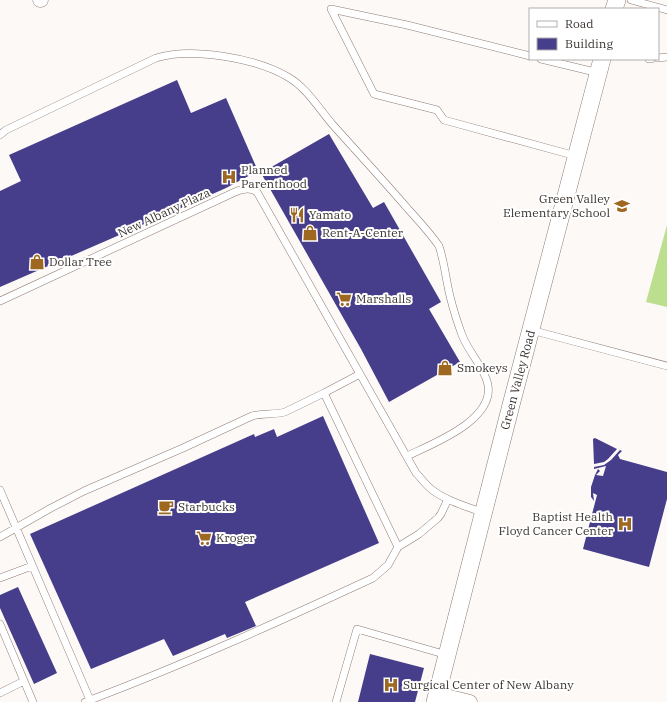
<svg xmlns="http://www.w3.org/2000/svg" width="667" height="702" viewBox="0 0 667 702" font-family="'IBM Plex Serif',serif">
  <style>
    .green { fill: #bcde8f }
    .building { fill: #463d8b }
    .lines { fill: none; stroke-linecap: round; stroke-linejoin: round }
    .service-casing { stroke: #8e7c75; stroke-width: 8 }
    .minor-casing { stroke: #8e7c75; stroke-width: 15 }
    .tertiary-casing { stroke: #8e7c75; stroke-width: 18 }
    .service { stroke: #fff; stroke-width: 7 }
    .minor { stroke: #fff; stroke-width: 14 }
    .tertiary { stroke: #fff; stroke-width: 17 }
    .labels { text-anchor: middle; stroke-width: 4; stroke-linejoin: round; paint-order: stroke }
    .poi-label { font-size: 12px; fill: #3c3532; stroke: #fff; text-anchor: start }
    .street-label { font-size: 12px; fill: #3c3532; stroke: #fff }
  </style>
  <rect width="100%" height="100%" fill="#fdf9f7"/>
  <path class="green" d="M 667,225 L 667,307 L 646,302 Z"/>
  <path class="building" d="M 177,80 L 191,113 L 226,98 L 258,171 L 226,188 L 170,213 L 0,287 L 0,191 L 21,181 L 9,155 Z
    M 329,134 L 373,208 L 384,202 L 441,302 L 429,309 L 460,362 L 389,402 L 361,349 L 261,173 Z
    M 323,416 L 379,543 L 245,602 L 256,626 L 227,638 L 225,634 L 173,656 L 164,639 L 91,669 L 30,534 L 254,434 L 255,437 L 274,429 L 277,437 Z
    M 595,438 L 617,449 L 608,459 L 604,462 L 594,464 L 593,439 Z
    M 620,450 L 622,451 L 618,455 L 620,459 L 667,472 L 667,499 L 649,567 L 583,549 L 597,495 L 593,493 L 594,501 L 591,497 L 591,487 L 595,475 L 598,469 L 600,471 L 596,475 L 603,476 L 606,466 L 594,469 L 594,467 L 604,465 L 611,460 Z
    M 18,587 L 57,673 L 34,684 L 0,608 L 0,595 Z
    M 370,654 L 424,668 L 415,702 L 358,702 Z"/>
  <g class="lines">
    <g class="service-casing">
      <path id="service" d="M 631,0 L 667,10
        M 530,56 L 407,25 L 331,9 L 374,94 L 437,110 L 444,120 L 576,156
        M 658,58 L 667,57
        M 541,59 L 599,73
        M 649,59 L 651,59
        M 0,135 L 6,130 L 156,58 C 191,47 256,58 288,77 C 307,88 319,109 333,125 C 358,153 384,181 408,209 C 419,221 430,233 439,246 C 445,264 446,282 451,300 C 454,312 458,324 462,335 C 468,351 482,365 487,381 C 499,419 432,444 407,456
        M 0,301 L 235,192 C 242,189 250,187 257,192 L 416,473 C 421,478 425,484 431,489 C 446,501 466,506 483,513
        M 531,330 L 667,366
        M 324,393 L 398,547
        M 0,490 L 90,700 L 85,702
        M 0,537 L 51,508 L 84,491 L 183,448 L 252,416 C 263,413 274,415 285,412 L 324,393 L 360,374
        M 0,578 L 32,566
        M 0,624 L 33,702
        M 0,693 L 24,681
        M 90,700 C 186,664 280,621 373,578 L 388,565 L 398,547 L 419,534 L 438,518 L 441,514 L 448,499
        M 336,702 L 357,629 L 447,655"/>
    </g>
    <g class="minor-casing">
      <path id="minor" d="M 40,0 L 41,0
        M 438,694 L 470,702"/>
    </g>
    <g class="tertiary-casing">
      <path id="tertiary" d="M 614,9 L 617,0
        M 435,702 L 511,405 L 602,59"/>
    </g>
    <use href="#service" class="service"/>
    <use href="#minor" class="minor"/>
    <use href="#tertiary" class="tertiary"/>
  </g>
  <defs>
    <g id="hospital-bare" transform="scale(1.2)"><path d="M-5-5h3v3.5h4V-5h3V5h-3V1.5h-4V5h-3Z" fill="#9e6821" stroke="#fff" stroke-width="2.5" paint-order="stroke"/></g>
    <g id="school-bare" transform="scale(1.2)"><path d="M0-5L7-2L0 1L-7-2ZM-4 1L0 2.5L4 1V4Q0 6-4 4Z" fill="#9e6821" stroke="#fff" stroke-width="2.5" paint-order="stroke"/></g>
    <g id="restaurant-bare" transform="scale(1.2)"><path d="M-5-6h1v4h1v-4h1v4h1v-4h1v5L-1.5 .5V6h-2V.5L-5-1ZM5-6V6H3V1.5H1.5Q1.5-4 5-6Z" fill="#9e6821" stroke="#fff" stroke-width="2.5" paint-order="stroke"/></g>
    <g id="shop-bare" transform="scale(1.2)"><path d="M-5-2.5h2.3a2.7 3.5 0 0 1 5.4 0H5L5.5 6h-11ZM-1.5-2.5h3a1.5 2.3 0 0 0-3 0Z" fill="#9e6821" stroke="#fff" stroke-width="2.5" paint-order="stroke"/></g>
    <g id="supermarket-bare" transform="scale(1.2)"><path d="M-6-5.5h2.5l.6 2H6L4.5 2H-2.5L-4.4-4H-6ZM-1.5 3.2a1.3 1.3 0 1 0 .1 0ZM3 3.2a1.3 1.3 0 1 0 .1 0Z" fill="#9e6821" stroke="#fff" stroke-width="2.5" paint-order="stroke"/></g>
    <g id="cafe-bare" transform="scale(1.2)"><path d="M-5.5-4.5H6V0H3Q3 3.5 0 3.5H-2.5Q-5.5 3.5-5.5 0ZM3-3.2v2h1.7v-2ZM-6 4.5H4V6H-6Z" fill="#9e6821" stroke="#fff" stroke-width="2.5" paint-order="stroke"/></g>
  </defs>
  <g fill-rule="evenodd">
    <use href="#hospital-bare" x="229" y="177"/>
    <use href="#school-bare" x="622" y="206"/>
    <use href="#restaurant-bare" x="297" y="215"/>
    <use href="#shop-bare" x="310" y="233"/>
    <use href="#shop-bare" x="37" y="262"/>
    <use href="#supermarket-bare" x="344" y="299"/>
    <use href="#shop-bare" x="445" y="368"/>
    <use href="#cafe-bare" x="166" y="507"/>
    <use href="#hospital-bare" x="625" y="524"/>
    <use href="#supermarket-bare" x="204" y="538"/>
    <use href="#hospital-bare" x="391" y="685"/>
  </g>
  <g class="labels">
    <g class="poi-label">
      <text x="241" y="174">Planned<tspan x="241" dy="14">Parenthood</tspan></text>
      <text x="610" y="203" text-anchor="end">Green Valley<tspan x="610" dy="14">Elementary School</tspan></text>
      <text x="309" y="219">Yamato</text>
      <text x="322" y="237">Rent-A-Center</text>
      <text x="49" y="266">Dollar Tree</text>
      <text x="356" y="303">Marshalls</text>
      <text x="457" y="372">Smokeys</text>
      <text x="178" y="511">Starbucks</text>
      <text x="613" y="521" text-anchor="end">Baptist Health<tspan x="613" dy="14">Floyd Cancer Center</tspan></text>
      <text x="216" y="542">Kroger</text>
      <text x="403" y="689">Surgical Center of New Albany</text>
    </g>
    <g class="street-label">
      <text transform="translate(164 213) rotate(-25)" y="4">New Albany Plaza</text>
      <text transform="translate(518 380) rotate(-75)" y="4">Green Valley Road</text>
    </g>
  </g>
  <rect x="529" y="8" width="130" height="52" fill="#ffffff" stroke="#b1aead"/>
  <rect x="537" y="21" width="20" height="6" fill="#ffffff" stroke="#b1aead"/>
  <text x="565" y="28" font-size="12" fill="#3c3532">Road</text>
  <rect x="537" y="38" width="20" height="12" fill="#463d8b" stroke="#b1aead"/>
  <text x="565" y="48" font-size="12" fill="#3c3532">Building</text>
</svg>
